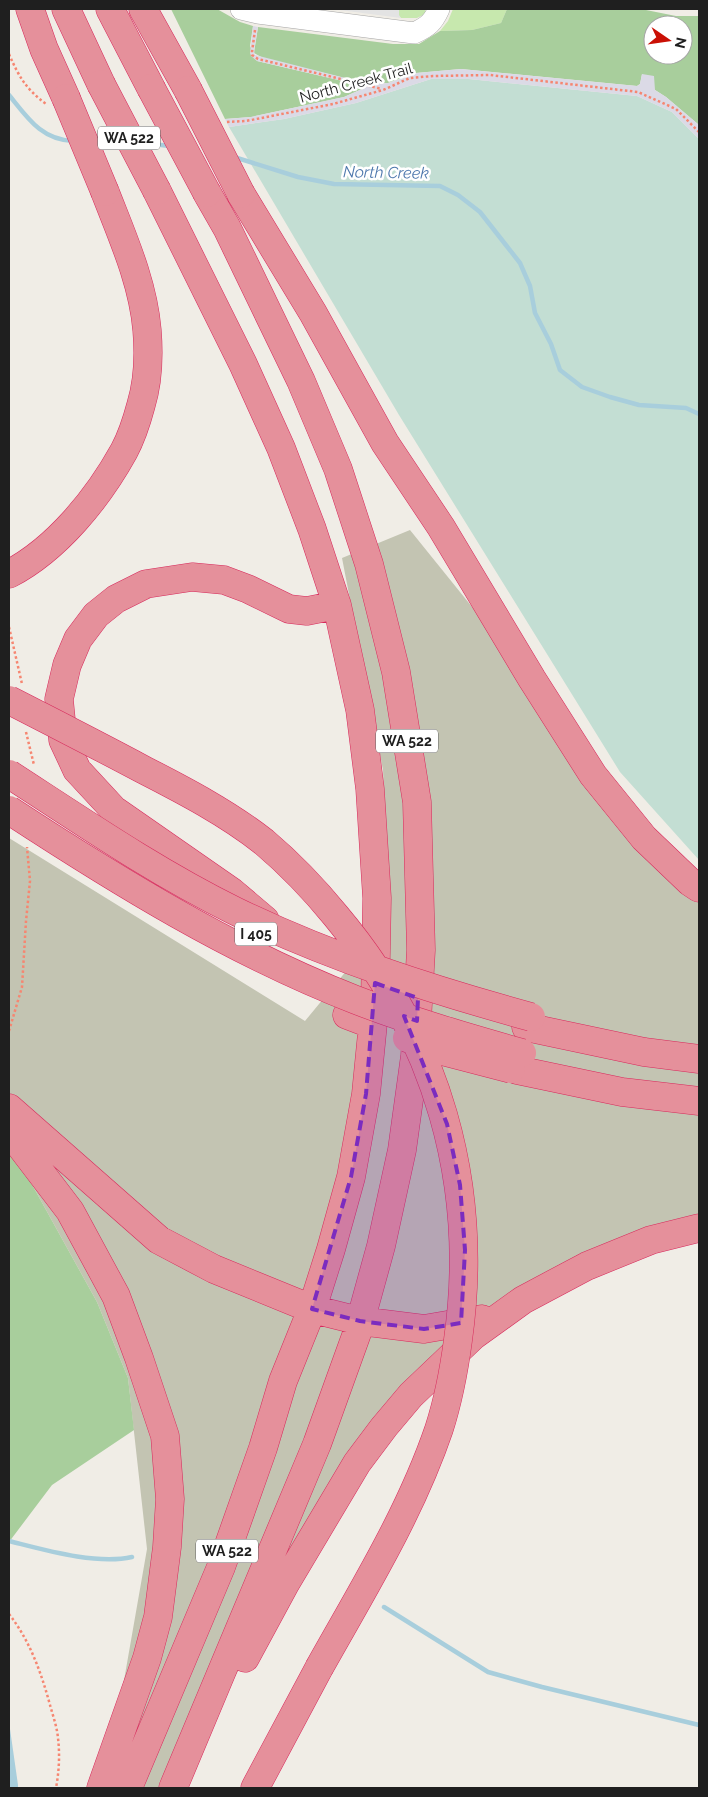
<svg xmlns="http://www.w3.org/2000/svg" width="708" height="1797" viewBox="0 0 708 1797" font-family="Raleway,sans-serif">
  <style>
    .construction { fill: #c3c4b2 }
    .grass { fill: #c7e8ae }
    .forest { fill: #a8ce9c; fill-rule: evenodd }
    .wetland { fill: #c3ded3 }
    .parking { fill: #e3e3e3 }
    .plaza { fill: #dbdae6 }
    .water { fill: #a8cedc }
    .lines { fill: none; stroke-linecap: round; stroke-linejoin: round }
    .stream { stroke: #a8cedc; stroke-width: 4.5 }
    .minor-casing { stroke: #a6a6a6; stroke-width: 22 }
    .highway-casing { stroke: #d72a5c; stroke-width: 29 }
    .path { stroke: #f68671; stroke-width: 2.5; stroke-dasharray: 2.5 2.5; stroke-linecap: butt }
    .minor { stroke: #fff; stroke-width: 21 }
    .highway { stroke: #e5909b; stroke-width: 28 }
    .highway-bridge-casing { stroke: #d72a5c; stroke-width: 29; stroke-linecap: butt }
    .highway-bridge { stroke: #e5909b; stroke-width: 28 }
    .marked { fill: #7b2cbf; fill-opacity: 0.2; stroke: #7b2cbf; stroke-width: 4; stroke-dasharray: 10 6; stroke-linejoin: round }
    .labels { text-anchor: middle; stroke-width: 5; stroke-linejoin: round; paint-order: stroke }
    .shield { fill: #fff; stroke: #626262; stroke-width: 1 }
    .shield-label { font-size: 14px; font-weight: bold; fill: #1f1f1f }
    .street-label { font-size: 15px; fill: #1f1f1f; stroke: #fff }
    .water-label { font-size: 16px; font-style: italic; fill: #4e78ad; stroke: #fff }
  </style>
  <rect width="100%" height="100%" fill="#f0ede6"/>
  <path class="construction" d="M 410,530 L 699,888 L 699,1228 L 587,1266 L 411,1395 L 285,1584 L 225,1695 L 178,1788 L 101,1788 L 109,1766 L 147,1549 L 128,1378 L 97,1302 L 9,1143 L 9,838 L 305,1021 L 389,919 L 383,770 L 342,558 Z"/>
  <path class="grass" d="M 399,9 L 425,9 L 425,10 L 427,13 L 417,18 L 401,18 L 399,16 Z
    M 453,9 L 507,9 L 501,23 L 472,30 L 440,31 L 448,21 Z"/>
  <path class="forest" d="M 171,9 L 217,9 L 240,22 L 253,26 L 250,46 L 257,61 L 360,85 L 362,87 L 362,89 L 344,97 L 251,117 L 225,119 Z
    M 507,9 L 641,9 L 676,16 L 699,16 L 699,125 L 666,97 L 655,90 L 642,74 L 640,84 L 637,86 L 461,69 L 416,73 L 388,83 L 369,84 L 263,58 L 254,53 L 258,27 L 393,44 L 419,44 L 440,31 L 472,30 L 501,23 ZM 653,25 L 683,25 L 683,55 L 653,55 Z
    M 9,1143 L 97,1302 L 128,1378 L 134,1430 L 52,1485 L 9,1542 Z"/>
  <path class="wetland" d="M 431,79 L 469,79 L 637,96 L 672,112 L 699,139 L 699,860 L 620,772 L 399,415 L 229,127 L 284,119 L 356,103 Z"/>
  <path class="parking" d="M 332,9 L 399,9 L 399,15 L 401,18 Z"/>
  <path class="plaza" d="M 253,26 L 258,27 L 254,51 L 255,55 L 259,56 L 369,84 L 388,83 L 416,73 L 461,69 L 637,86 L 640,84 L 642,74 L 654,76 L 655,90 L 666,97 L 699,125 L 699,139 L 672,112 L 637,96 L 469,79 L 431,79 L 356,103 L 284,119 L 229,127 L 225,119 L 251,117 L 344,97 L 362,89 L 362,87 L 360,85 L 257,61 L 251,56 L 250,53 Z"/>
  <path class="water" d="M 9,1722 L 18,1785 L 18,1788 L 9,1788 Z"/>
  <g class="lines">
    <path class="stream" d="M 9,95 C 27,117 41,140 73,141
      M 95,142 L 120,142
      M 143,143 L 170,146
      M 234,157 L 298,177 L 334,184 L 440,186 L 458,195 L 480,212 L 520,263 L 530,286 L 535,313 L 551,344 L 560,370 L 582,387 L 610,397 L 639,405 L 686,408 L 699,414
      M 9,1541 C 45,1550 96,1565 132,1557
      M 384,1607 L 488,1672 L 542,1687 L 699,1725"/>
    <g class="minor-casing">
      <path id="minor" d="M 241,9 L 258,13 L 414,33 C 428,27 433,22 439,9"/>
    </g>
    <g class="highway-casing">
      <path id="highway" d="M 30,9 L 44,49 L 66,98
        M 66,9 L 101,84
        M 110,9 L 151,88
        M 143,9 L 188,90
        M 241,194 L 313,313 L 385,443 L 441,527 L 532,679 L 593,775 L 644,838 L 690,882 L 699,888
        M 9,574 C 57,549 98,498 124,451 C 131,438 137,420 141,405 C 148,382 149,354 147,330 C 143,282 122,236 105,192
        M 265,920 L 232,892 L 114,810 L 77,770 L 63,740 L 59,699 L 67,665 L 78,639 L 96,615 L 116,599 L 146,584 L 192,577 L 224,580 L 248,589 L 289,609 L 307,611 L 337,605
        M 347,1015 L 368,1023
        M 526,1027 L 644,1052 L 699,1059
        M 517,1070 L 622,1092 L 699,1101
        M 9,1108 L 159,1240 L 214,1269 L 312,1309 L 360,1321 L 424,1329 L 482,1319
        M 9,1131 L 70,1211 L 116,1296 L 139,1358 L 165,1436 L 170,1499 L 167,1547 L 158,1617 L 147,1658 L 101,1788
        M 245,1658 L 285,1584 L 357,1463 L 384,1427 L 411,1395 L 473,1336 L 523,1300 L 587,1266 L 651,1240 L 699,1228
        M 128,1788 L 221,1567 L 263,1448 L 283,1381 L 312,1309 L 331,1249 L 351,1177 L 366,1094 L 375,1003 L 377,898 L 370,789 L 360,710 L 337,605 L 312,529 L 281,448 L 243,364 L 157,191
        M 173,1788 L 317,1444 L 357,1333 L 381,1246 L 402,1150 L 415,1056 L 421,950 L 417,802 L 396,672 L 369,564 L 338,469 L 301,381 L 227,228 L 207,193
        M 255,1788 L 319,1668"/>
    </g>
    <path class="path" d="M 255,30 L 252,52 L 252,55 L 258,59 L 382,89
      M 9,54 C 19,77 26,89 46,104
      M 227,122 L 246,121 L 333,104 L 383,90 L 410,78 L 433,76 L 490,75 L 638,92 L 676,109 L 699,132
      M 9,627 L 22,684
      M 26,732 L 34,765
      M 9,1031 L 22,987 L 26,921 L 30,881 L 27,847
      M 9,1614 C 30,1641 41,1672 50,1705 C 53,1716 57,1727 58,1738 C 60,1755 59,1772 56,1788"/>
    <use href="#minor" class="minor"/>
    <use href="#highway" class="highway"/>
    <g class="highway-bridge-casing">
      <path id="highway-bridge" d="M 101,84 L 157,191
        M 151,88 L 207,193
        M 188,90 L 241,194
        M 66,98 L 105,192
        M 9,700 C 54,723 99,746 144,770 C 185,791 227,813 264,842 C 290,864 314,889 336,916 C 437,1036 480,1184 458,1340 C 454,1370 448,1401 439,1429 C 410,1514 362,1591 319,1668
        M 9,774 C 83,822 156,872 235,911 C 330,957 429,989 531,1017
        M 9,810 C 119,882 233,952 356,1000 C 410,1021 466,1037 522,1053
        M 407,1038 L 438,1050 L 511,1069"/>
    </g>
    <use href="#highway-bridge" class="highway-bridge"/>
  </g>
  <path class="marked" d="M 375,983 L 418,998 L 417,1021 L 404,1016 L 447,1124 L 460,1185 L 465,1250 L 461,1323 L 424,1329 L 360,1321 L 312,1309 L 351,1177 L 366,1094 Z"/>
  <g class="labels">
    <g class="shield">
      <rect x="98" y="126.5" width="62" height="23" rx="4"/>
      <rect x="376" y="729.5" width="62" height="23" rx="4"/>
      <rect x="235" y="922.5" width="42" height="23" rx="4"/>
      <rect x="196" y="1539.5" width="62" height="23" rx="4"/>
    </g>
    <g class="shield-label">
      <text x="129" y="143">WA 522</text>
      <text x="407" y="746">WA 522</text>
      <text x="256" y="939">I 405</text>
      <text x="227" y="1556">WA 522</text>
    </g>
    <g class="street-label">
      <text transform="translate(356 83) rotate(-15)" y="5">North Creek Trail</text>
    </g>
    <g class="water-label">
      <text transform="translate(386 172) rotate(1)" y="6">North Creek</text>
    </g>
  </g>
  <rect width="708" height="1797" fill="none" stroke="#1f1f1f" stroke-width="20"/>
  <g transform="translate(668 40) rotate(103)"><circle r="24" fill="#ffffff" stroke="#a5a5a5"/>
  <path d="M0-4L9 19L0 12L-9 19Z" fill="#ca1005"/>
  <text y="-8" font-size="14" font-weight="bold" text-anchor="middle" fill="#1f1f1f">N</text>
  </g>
</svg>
